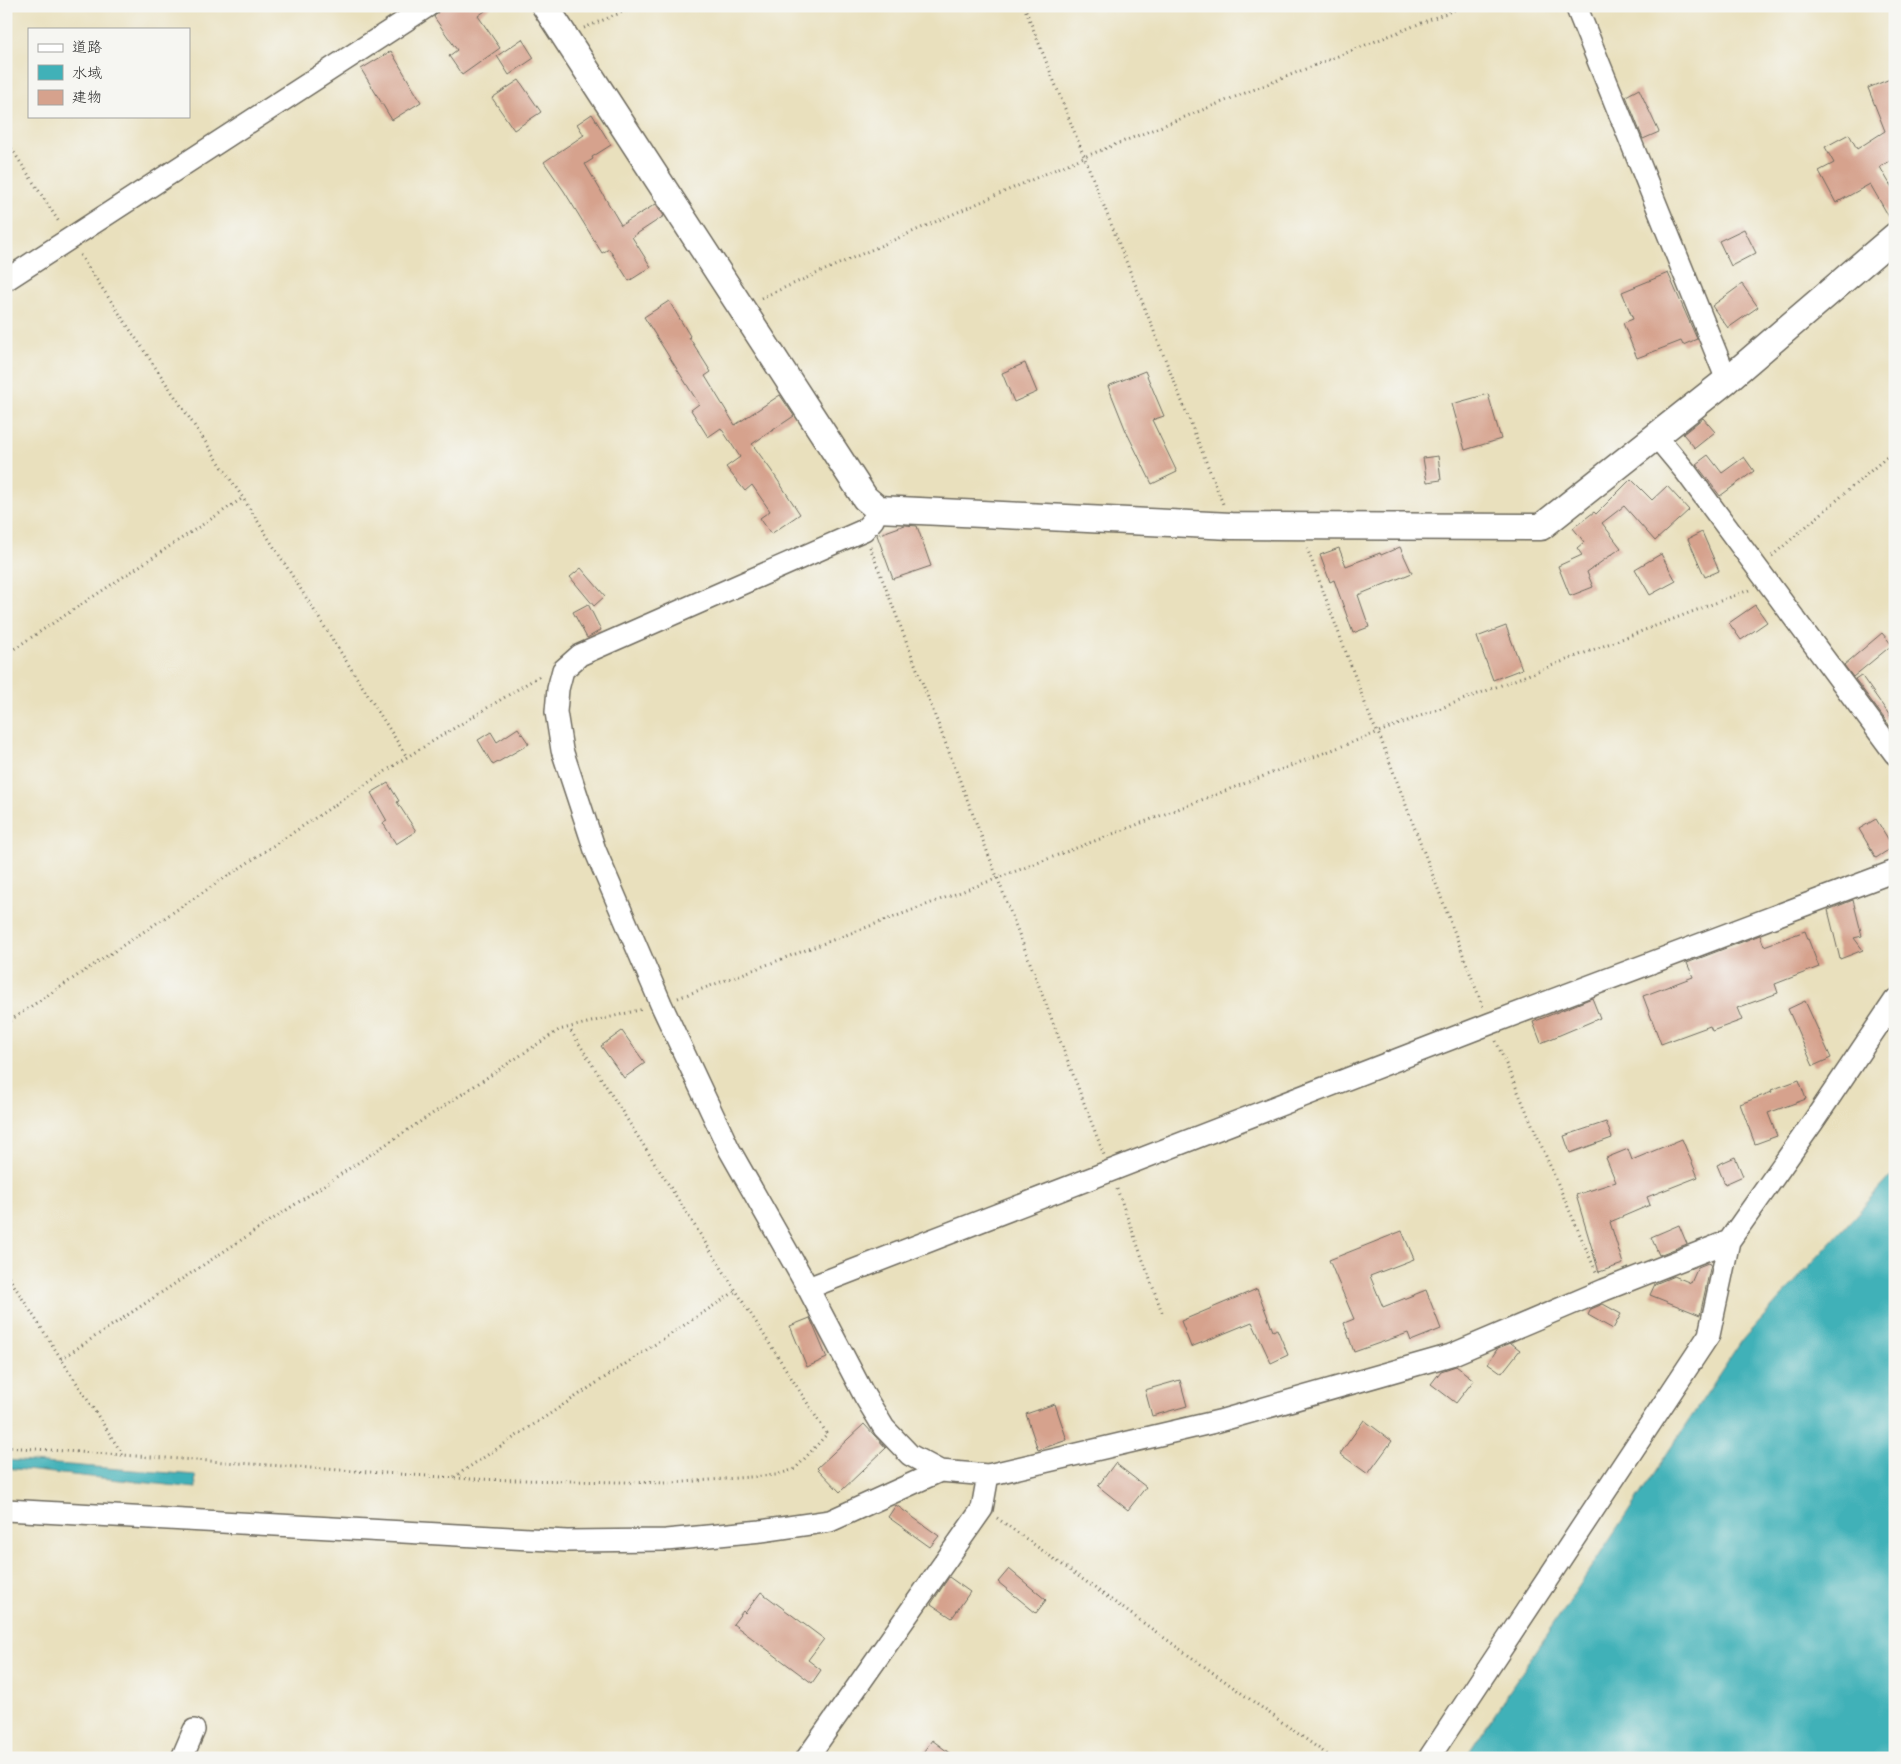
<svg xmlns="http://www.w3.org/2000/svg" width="1901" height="1764" viewBox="0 0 1901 1764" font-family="Pangolin,'Klee One',sans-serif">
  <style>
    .water { fill: #40b1b8; stroke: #366e72 }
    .building { fill: #d6a28d }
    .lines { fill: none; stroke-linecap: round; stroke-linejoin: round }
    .minor-casing { stroke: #6e6a5e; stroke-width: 24 }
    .tertiary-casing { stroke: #6e6a5e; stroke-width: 29 }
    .path { stroke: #6e6a5e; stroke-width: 3; stroke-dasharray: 1 4; stroke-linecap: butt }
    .minor { stroke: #fff; stroke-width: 21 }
    .tertiary { stroke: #fff; stroke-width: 26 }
  </style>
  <rect width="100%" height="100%" fill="#f6f6f2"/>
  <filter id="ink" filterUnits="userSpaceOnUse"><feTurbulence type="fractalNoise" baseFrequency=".02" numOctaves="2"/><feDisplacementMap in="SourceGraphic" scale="10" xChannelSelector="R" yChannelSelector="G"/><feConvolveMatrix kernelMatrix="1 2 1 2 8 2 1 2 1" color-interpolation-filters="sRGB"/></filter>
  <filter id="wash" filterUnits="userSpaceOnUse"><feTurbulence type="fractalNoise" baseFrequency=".0096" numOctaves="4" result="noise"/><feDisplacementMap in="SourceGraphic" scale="20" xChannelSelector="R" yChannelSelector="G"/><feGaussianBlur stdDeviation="1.12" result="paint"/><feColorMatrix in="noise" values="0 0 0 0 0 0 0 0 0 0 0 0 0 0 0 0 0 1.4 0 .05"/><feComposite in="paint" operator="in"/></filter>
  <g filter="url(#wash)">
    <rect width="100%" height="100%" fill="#e9e0bd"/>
    <path class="water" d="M 1895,1172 L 1895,1758 L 1465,1758 L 1743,1339 Z
      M 6,1460 L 195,1475 L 196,1488 L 6,1468 Z"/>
    <g id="blocks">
      <path class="building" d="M 442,6 L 492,6 L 478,16 L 500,48 L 462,75 L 449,56 L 457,50 L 434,17 Z
        M 522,39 L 534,58 L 509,75 L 497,56 Z
        M 391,51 L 421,102 L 392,120 L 361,69 Z
        M 1895,77 L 1895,158 L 1880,167 L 1895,193 L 1895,221 L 1892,222 L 1870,184 L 1836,203 L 1819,171 L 1834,163 L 1825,147 L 1849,134 L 1857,149 L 1885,131 L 1868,88 Z
        M 519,80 L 541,112 L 514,130 L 492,98 Z
        M 1639,89 L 1659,132 L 1643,139 L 1626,96 Z
        M 592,114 L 611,145 L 592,157 L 593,159 L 585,164 L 621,225 L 656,204 L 664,216 L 632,237 L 651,267 L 629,281 L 609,249 L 602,253 L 564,191 L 544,162 L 584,135 L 577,124 Z
        M 1744,229 L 1756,253 L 1731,266 L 1719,241 Z
        M 1668,273 L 1697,339 L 1683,345 L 1681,341 L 1637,358 L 1623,323 L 1633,319 L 1622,292 Z
        M 1742,284 L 1758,307 L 1728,328 L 1712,306 Z
        M 669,301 L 690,336 L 689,337 L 711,372 L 705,376 L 735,425 L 780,395 L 794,416 L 752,444 L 771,470 L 800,514 L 771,534 L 760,518 L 770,511 L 752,485 L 745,491 L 726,467 L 740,457 L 721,428 L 708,437 L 691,410 L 699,404 L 644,317 Z
        M 1025,363 L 1037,392 L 1014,402 L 1002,373 Z
        M 1145,371 L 1164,416 L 1152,420 L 1177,472 L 1152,484 L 1126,431 L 1108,386 Z
        M 1488,394 L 1501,439 L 1465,450 L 1452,404 Z
        M 1703,418 L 1715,432 L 1695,448 L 1683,434 Z
        M 1708,455 L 1722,473 L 1744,457 L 1754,471 L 1720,496 L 1696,464 Z
        M 1438,456 L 1441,480 L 1427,482 L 1423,458 Z
        M 1631,479 L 1652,500 L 1667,486 L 1689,510 L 1655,541 L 1624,506 L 1602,523 L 1621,548 L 1587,572 L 1593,587 L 1570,596 L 1558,566 L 1582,555 L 1577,548 L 1584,542 L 1573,528 L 1594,512 L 1596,514 Z
        M 905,525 L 917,526 L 931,566 L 893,579 L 877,535 Z
        M 1702,532 L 1719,571 L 1705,577 L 1688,539 Z
        M 1400,547 L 1412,573 L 1358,595 L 1369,627 L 1353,633 L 1334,580 L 1330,582 L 1320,555 L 1339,548 L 1346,566 L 1380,553 L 1381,555 Z
        M 1661,554 L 1676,581 L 1650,595 L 1635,569 Z
        M 581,568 L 605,596 L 594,606 L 570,577 Z
        M 588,604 L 601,630 L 587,638 L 573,612 Z
        M 1755,605 L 1767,622 L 1741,640 L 1729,623 Z
        M 1506,626 L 1522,669 L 1493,680 L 1477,637 Z
        M 1882,633 L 1892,645 L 1853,677 L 1844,665 Z
        M 1861,675 L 1895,723 L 1895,733 L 1855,679 Z
        M 518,728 L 529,744 L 493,765 L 478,740 L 491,732 L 497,742 Z
        M 388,783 L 399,801 L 397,802 L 416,831 L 396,844 L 383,823 L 387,821 L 371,793 Z
        M 1876,819 L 1893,847 L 1876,858 L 1859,829 Z
        M 1853,900 L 1862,936 L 1854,938 L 1863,950 L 1840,959 L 1828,910 Z
        M 1805,931 L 1819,967 L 1775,984 L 1778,993 L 1737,1008 L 1742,1020 L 1712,1031 L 1710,1026 L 1661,1044 L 1643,996 L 1693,977 L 1687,963 L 1760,935 L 1764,946 Z
        M 1592,998 L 1600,1018 L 1541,1043 L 1533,1022 Z
        M 1805,1001 L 1831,1058 L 1813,1066 L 1788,1009 Z
        M 622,1031 L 645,1063 L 624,1078 L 601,1046 Z
        M 1799,1080 L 1806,1099 L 1768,1113 L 1777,1136 L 1755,1144 L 1740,1104 L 1772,1092 L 1771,1090 Z
        M 1606,1122 L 1612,1138 L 1570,1153 L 1564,1136 Z
        M 1682,1139 L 1698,1177 L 1647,1197 L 1650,1205 L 1610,1222 L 1623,1264 L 1599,1272 L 1576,1195 L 1616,1182 L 1606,1158 L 1628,1149 L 1632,1160 Z
        M 1735,1157 L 1743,1176 L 1725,1184 L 1717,1165 Z
        M 1679,1225 L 1687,1244 L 1659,1255 L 1651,1237 Z
        M 1402,1231 L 1414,1259 L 1370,1276 L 1383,1307 L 1426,1290 L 1441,1329 L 1411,1341 L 1408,1333 L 1354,1352 L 1344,1323 L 1354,1319 L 1329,1260 Z
        M 1708,1263 L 1711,1264 L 1700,1315 L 1650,1295 L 1655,1284 L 1674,1276 L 1691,1283 L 1698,1267 Z
        M 1257,1289 L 1273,1331 L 1277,1329 L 1288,1355 L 1271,1363 L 1252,1322 L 1191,1347 L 1181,1321 Z
        M 1603,1304 L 1621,1314 L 1613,1329 L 1588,1315 L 1591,1309 Z
        M 810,1318 L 827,1358 L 807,1367 L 790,1326 Z
        M 1511,1343 L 1520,1350 L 1502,1373 L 1488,1363 L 1498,1348 Z
        M 1456,1366 L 1474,1380 L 1456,1403 L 1431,1384 L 1441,1371 Z
        M 1180,1380 L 1187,1406 L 1152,1416 L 1145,1390 Z
        M 1055,1404 L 1067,1440 L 1038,1450 L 1026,1414 Z
        M 1364,1420 L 1392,1441 L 1368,1474 L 1340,1454 Z
        M 864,1424 L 886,1448 L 840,1492 L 817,1468 Z
        M 1115,1463 L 1146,1487 L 1128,1510 L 1098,1486 Z
        M 896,1505 L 939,1536 L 930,1547 L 888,1517 Z
        M 1009,1569 L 1046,1600 L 1036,1613 L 998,1582 Z
        M 949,1577 L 970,1592 L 952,1618 L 931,1604 Z
        M 761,1592 L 824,1639 L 808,1660 L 821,1670 L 812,1683 L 733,1624 L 743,1611 L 745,1613 Z
        M 932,1740 L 956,1758 L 919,1758 Z"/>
    </g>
  </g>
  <g filter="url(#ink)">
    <use href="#blocks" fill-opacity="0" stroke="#6e6a5e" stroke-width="1"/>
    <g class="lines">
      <g class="minor-casing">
        <path id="minor" d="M 1576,6 L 1727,380
          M 6,280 L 428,6
          M 1656,436 L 1686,472 L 1895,754
          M 878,509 L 873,520 L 864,530 L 580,655 L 563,670 L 558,689 L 556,712 L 562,750 L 595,850 L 661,1004 L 729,1149 L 808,1288 L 864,1395 L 884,1428 L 910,1455 L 940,1471 L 988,1475 L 1219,1421 L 1451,1355 L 1604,1290 L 1729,1241
          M 808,1288 L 1489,1024 L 1895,871
          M 6,1510 L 567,1541 L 666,1540 L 761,1531 L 830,1521 L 940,1471
          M 182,1758 L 194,1730
          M 807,1758 L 982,1509 L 988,1475
          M 1429,1758 L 1709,1335 L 1729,1241 L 1813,1122 L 1895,1000"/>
      </g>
      <g class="tertiary-casing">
        <path id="tertiary" d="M 545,6 L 865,498 L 878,509 L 1231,526 L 1541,527 L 1727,380 L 1895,236"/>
      </g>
      <path class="path" d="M 1024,6 L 1223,504
        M 584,28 L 637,6
        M 6,140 L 59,222
        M 80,255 L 243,498 L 407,757
        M 761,298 L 1084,157 L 1464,6
        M 870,547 L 1104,1155
        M 1307,548 L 1372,722 L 1380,737 L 1483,1007
        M 1772,556 L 1895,450
        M 6,654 L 243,498
        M 678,998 L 998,878 L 1749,590
        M 6,1023 L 407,757 L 541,675
        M 1496,1041 L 1597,1274
        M 1117,1189 L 1163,1315
        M 6,1273 L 123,1455
        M 61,1359 L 559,1030 L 643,1009
        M 6,1447 L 471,1479 L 671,1483 L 776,1475 L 795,1469 L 827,1434 L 569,1028
        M 454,1477 L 736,1291
        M 997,1518 L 1332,1758"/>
      <use href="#minor" class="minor"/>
      <use href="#tertiary" class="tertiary"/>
    </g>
  </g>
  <rect width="1901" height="1764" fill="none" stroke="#f6f6f2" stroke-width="25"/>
  <rect x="28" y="28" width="162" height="90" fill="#f6f6f2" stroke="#a5a5a2"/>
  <rect x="38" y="44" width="25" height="8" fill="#ffffff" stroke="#a5a5a2"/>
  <text x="72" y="52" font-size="15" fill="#2b2b2b">道路</text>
  <rect x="38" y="65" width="25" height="15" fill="#40b1b8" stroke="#a5a5a2"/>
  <text x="72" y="78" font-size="15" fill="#2b2b2b">水域</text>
  <rect x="38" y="90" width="25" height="15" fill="#d6a28d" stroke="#a5a5a2"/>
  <text x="72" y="102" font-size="15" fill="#2b2b2b">建物</text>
</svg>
